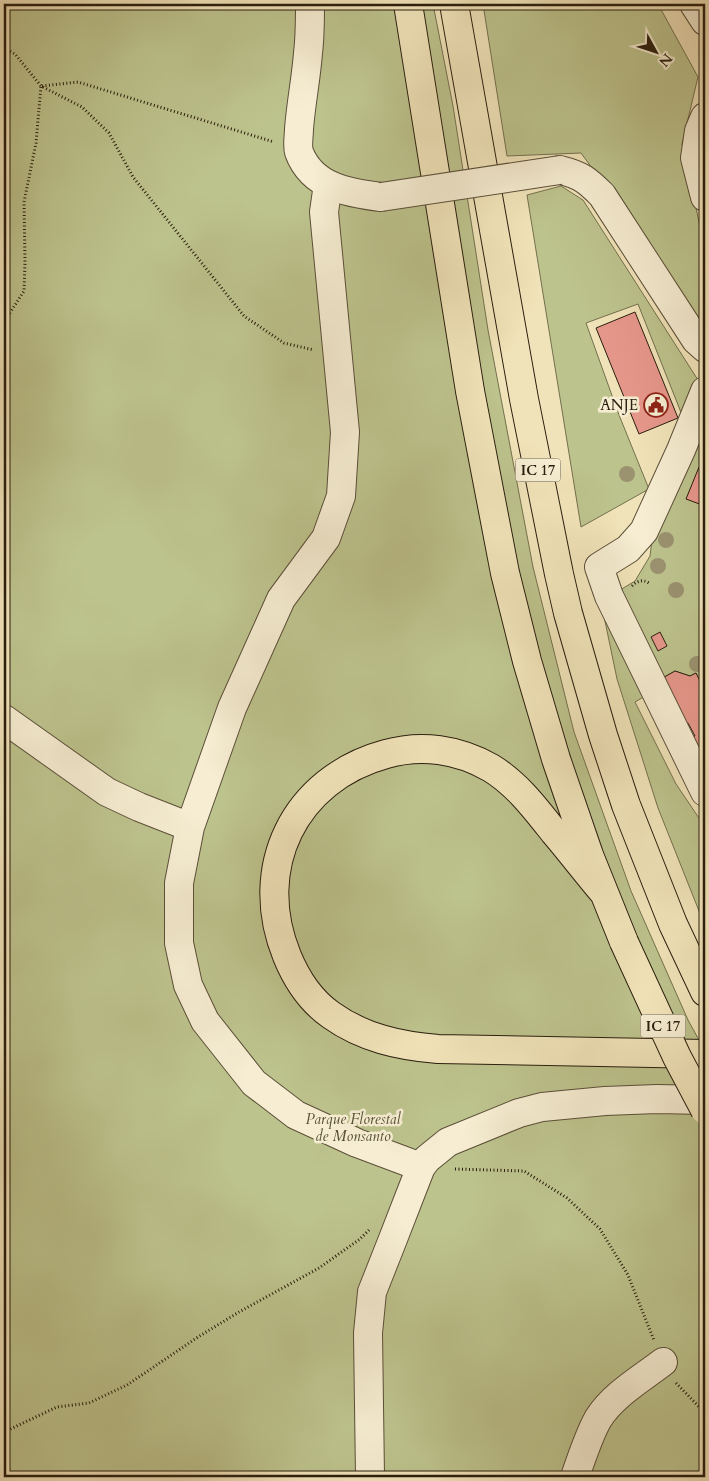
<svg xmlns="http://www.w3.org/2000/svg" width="709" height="1481" viewBox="0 0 709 1481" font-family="Cardo,serif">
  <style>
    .green { fill: #bdc38d; stroke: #73704e }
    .building { fill: #e7988c; stroke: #291e0e }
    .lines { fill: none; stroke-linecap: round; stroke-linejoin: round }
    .minor-casing { stroke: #5b4f39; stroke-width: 30 }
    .highway-casing { stroke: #291e0e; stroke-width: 30 }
    .path { stroke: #291e0e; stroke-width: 3; stroke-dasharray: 1 2.5; stroke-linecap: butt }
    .minor { stroke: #f6edd2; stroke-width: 28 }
    .highway { stroke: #f1e3b9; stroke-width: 28 }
    .minor-bridge-casing { stroke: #5b4f39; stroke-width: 30; stroke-linecap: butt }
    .highway-bridge-casing { stroke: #291e0e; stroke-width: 30; stroke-linecap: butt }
    .minor-bridge { stroke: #f6edd2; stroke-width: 28 }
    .highway-bridge { stroke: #f1e3b9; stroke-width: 28 }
    .tree { fill: #9b9270 }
    .labels { text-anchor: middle; stroke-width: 5; stroke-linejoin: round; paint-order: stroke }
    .shield { fill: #f6edd2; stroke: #665c49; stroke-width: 1 }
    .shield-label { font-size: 14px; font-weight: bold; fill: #291e0e }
    .poi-label { font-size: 15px; fill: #291e0e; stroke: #f6edd2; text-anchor: end }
    .park-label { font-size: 15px; font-style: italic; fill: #555034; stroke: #f6edd2 }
  </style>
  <rect width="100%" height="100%" fill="#f1e3b9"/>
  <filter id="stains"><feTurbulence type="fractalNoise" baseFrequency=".004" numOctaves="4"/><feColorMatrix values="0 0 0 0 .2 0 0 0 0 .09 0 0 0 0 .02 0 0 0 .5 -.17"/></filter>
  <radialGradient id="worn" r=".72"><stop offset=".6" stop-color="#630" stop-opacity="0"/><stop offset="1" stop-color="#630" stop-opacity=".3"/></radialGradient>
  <path class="green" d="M 4,4 L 433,4 L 453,106 L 488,330 L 533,567 L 574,732 L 631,891 L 688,1020 L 705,1051 L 705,1477 L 4,1477 Z
    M 483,4 L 658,4 L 698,77 L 682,144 L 701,231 L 705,243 L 705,329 L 624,212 L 581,153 L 507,156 Z
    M 561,186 L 583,200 L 698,380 L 684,420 L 638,304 L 586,323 L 619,415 L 649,489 L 581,527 L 527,195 Z
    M 705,421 L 705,691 L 696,673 L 690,676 L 675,671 L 659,680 L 615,593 L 635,581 L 650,556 L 653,532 Z
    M 600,597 L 647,695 L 635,702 L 676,784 L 705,827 L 705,926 L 658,808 L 617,679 Z"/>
  <path class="building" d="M 635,312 L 678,418 L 639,434 L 596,328 Z
    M 699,467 L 705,469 L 705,506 L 686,499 Z
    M 660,632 L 667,646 L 658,651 L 651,637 Z
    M 675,671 L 690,676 L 696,673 L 705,691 L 705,757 L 703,753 L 696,757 L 687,740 L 695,736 L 688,723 L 680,726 L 659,680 Z"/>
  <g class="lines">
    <g class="minor-casing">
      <path id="minor" d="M 310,4 C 310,20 310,37 308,53 C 306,79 301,103 299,129 C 299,136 297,145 299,152 C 312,187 348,193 381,197
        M 694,4 L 705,21
        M 705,117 L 699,131 L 695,158 L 705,197
        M 560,170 C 581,175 587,180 602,195 L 696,340 L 705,348
        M 328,184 L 324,212 L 345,432 L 341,496 L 326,538 L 281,599 L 232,708 L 190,827 L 179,883 L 179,943 L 188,985 L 205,1021 L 254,1083 L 296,1115 L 357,1143 L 421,1167
        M 705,391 L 681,450 L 644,531 L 628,549 L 599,567 L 609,596 L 705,792
        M 4,719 L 107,792 L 139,807 L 190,827
        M 370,1477 L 368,1333 L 372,1292 L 391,1244 L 412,1190 L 421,1167 L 427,1159 L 448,1142 L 519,1113 L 542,1107 L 605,1101 L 657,1099 L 705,1100
        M 575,1477 C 581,1459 589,1435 598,1419 C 613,1395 641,1379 663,1362"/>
    </g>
    <g class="highway-casing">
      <path id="highway" d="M 408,4 L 470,391 L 505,573 L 527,661 L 556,759 L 589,855 L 624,942
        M 454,4 L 524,399 L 559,574 L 568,613 L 603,735 L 626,805 L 673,924 L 705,992
        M 604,893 C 587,873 571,852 554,832 C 535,808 517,784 491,768 C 458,749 421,744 386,754 C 294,779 251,868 287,956 C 296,978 311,1001 331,1015 C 363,1038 400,1046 438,1049 L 705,1054"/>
    </g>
    <path class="path" d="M 4,48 L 15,54 L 41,86 L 82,107 L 109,133 L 133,177 L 244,316 L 284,343 L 314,350
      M 42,86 L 78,82 L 274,142
      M 4,322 L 24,291 L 25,262 L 24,202 L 36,143 L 41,86
      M 632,586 C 637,581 642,579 649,583
      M 455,1169 L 524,1171 L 567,1198 L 600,1229 L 628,1275 L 654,1340
      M 676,1383 L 705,1413
      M 4,1432 L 57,1407 L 89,1403 L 127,1385 L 198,1337 L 239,1312 L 319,1268 L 360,1239 L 369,1230"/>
    <use href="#minor" class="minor"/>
    <use href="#highway" class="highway"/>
    <g class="minor-bridge-casing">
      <path id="minor-bridge" d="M 381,197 L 560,170"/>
    </g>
    <g class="highway-bridge-casing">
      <path id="highway-bridge" d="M 624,942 L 677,1057 L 705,1110"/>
    </g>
    <use href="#minor-bridge" class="minor-bridge"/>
    <use href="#highway-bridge" class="highway-bridge"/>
  </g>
  <g class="tree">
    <circle cx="627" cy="474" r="8"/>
    <circle cx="666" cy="540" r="8"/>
    <circle cx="658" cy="566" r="8"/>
    <circle cx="676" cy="590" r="8"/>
    <circle cx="697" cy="664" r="8"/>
  </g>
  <defs>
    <g id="civic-ring" transform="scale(1.25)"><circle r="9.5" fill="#f6edd2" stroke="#8f2418" stroke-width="1.5"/><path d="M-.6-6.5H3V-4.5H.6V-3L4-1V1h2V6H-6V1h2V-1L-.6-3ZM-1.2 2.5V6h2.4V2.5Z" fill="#8f2418"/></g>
  </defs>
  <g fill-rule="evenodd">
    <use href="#civic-ring" x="656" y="405"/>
  </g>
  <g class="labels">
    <g class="shield">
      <rect x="515.5" y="458.5" width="45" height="23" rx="4"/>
      <rect x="640.5" y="1014.5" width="45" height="23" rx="4"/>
    </g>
    <g class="shield-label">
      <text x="538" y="475">IC 17</text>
      <text x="663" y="1031">IC 17</text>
    </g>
    <g class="poi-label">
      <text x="638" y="410">ANJE</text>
    </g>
    <g class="park-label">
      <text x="353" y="1124">Parque Florestal<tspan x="353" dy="17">de Monsanto</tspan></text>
    </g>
  </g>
  <rect width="709" height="1481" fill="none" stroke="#f1e3b9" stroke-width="20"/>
  <rect x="5" y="5" width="699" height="1471" fill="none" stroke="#291e0e" stroke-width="2.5"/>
  <rect x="10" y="10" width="689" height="1461" fill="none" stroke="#291e0e"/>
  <g transform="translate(656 52) rotate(130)" stroke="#f6edd2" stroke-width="4" paint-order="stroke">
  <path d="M0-4L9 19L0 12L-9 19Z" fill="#291e0e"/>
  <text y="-8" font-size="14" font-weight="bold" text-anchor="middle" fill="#291e0e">N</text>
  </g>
  <rect width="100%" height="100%" filter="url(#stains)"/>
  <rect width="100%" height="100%" fill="url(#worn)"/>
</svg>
